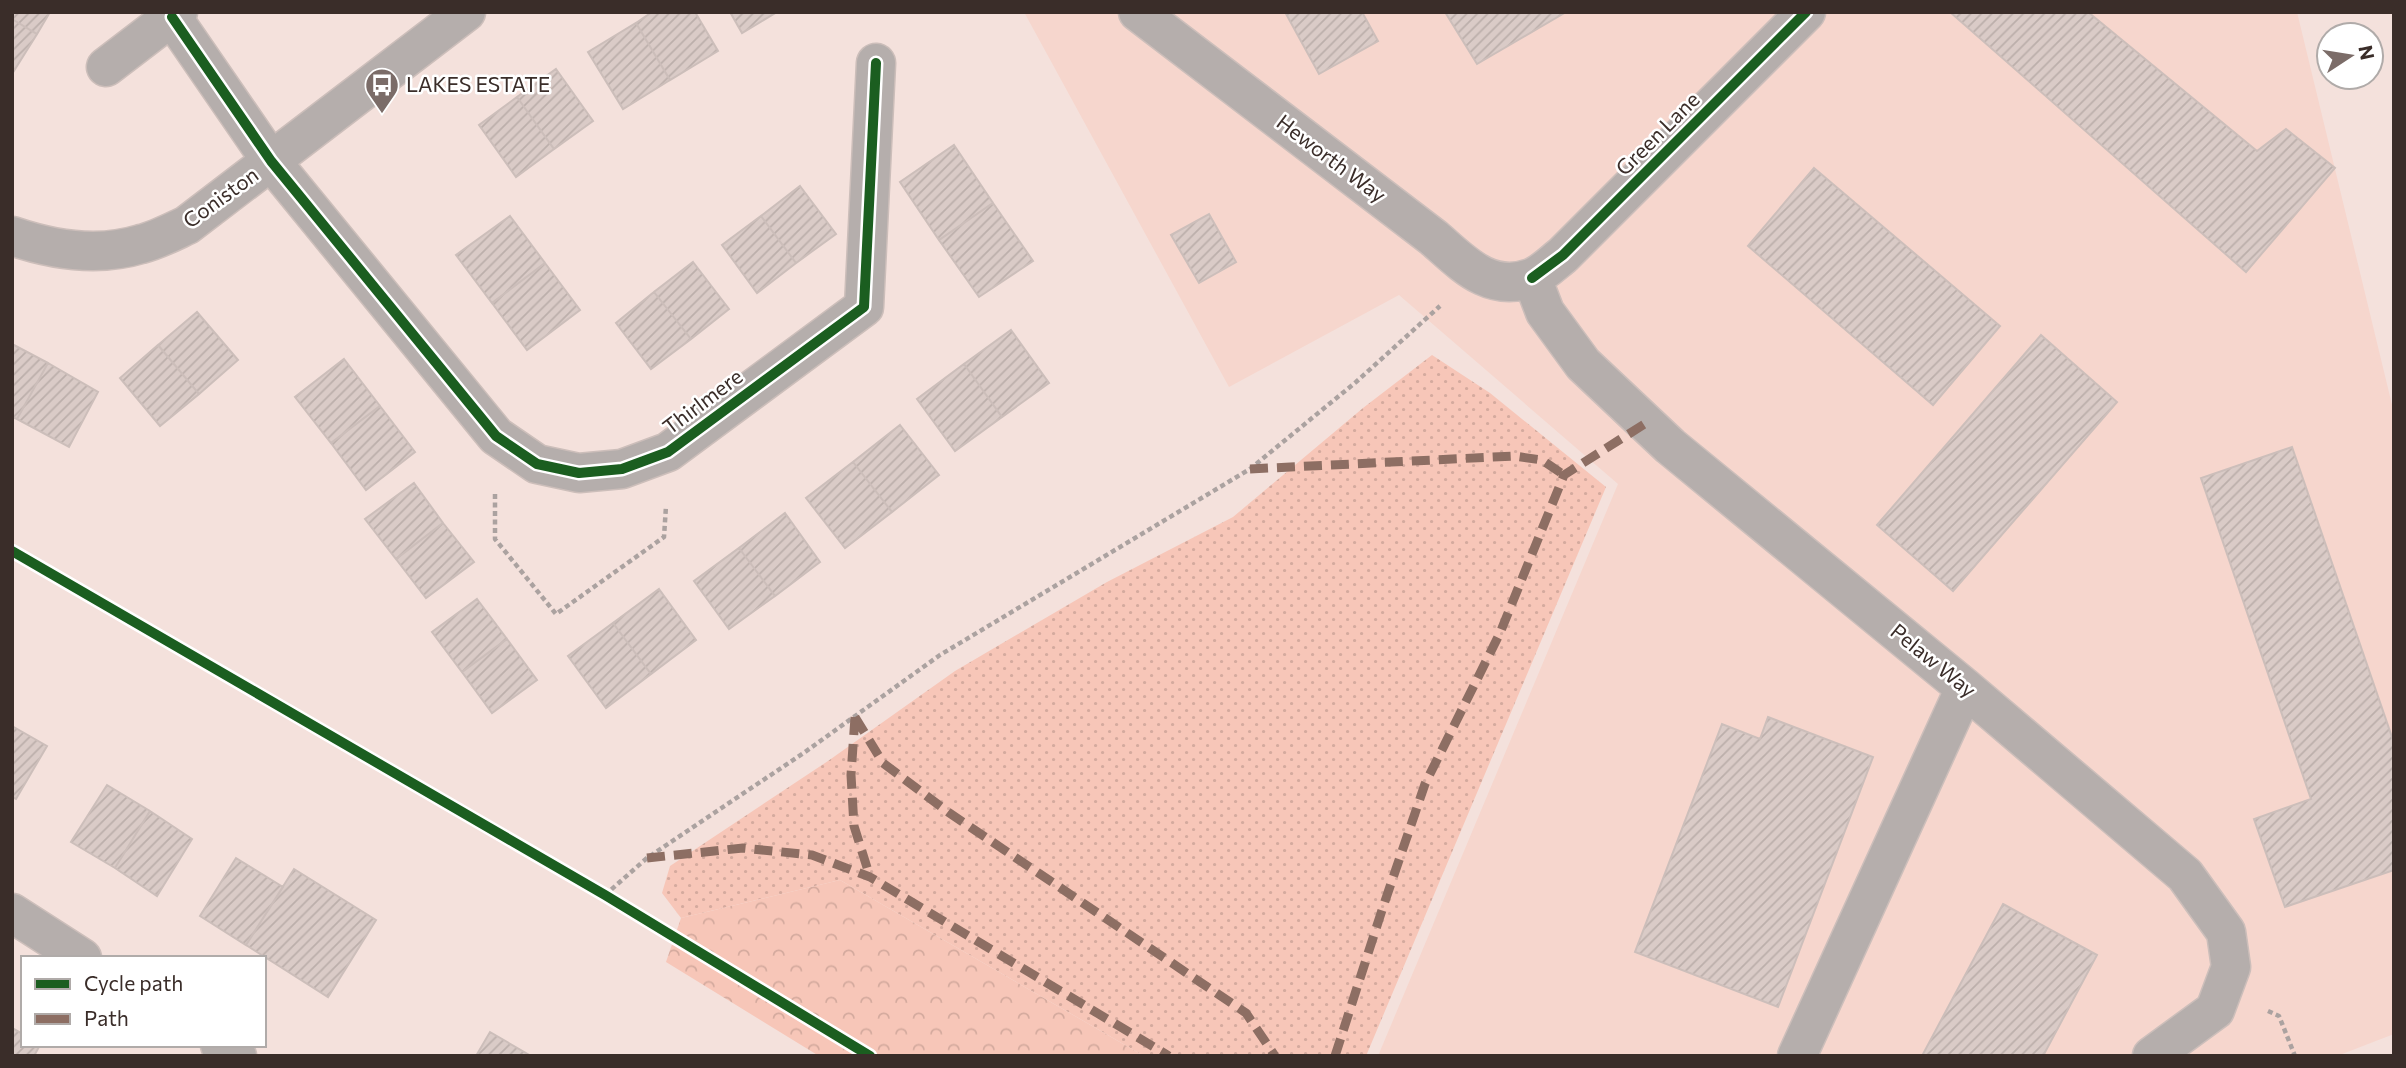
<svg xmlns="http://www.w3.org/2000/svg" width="2406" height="1068" viewBox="0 0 2406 1068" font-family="Commissioner,sans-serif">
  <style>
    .built { fill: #f6d6cd }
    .grass { fill: url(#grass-dots) }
    .forest { fill: url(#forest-crowns) }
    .building { fill: url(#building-hatch); stroke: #ccbeba; stroke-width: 2 }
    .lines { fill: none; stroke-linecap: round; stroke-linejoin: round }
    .minor-casing { stroke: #ccbeba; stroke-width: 41 }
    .path { stroke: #aba2a0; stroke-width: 4.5; stroke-dasharray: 5 3.5; stroke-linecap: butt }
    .minor { stroke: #b5aeac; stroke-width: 38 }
    .tram { stroke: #afa7a5; stroke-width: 2 }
    .quiet { stroke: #8d6e63; stroke-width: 9; stroke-dasharray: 18 9; stroke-linecap: butt }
    .cycleway-casing { stroke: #fff; stroke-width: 15 }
    .cycleway { stroke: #1b5e20; stroke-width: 10 }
    .labels { text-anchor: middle; stroke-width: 5; stroke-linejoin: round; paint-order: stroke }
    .poi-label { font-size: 21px; fill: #3a2d29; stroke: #fff; text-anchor: start }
    .street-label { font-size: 21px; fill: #3a2d29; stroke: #fff }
  </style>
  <defs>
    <pattern id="grass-dots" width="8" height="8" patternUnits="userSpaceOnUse" patternTransform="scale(1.75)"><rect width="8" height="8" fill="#f7c6b8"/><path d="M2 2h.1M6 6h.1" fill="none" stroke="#d4aa9e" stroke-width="1.8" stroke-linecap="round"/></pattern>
    <pattern id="forest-crowns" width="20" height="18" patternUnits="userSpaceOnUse" patternTransform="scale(1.75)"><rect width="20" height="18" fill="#f7c6b8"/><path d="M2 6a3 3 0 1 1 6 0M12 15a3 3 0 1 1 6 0" fill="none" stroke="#d4aa9e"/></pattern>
    <pattern id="building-hatch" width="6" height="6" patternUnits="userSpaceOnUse" patternTransform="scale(1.75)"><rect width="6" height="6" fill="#dacbc7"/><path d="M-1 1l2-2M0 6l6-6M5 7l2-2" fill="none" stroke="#bcafab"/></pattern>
  </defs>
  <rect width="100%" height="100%" fill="#f4e1dc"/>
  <path class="built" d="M 1024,12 L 2297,12 L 2394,413 L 2394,1034 L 2337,1056 L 1378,1056 L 1618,484 L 1399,295 L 1229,387 Z"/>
  <path class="grass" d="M 1432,355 L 1490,393 L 1606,487 L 1366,1056 L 1144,1056 L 840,880 L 681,918 L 662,893 L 670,866 L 828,761 L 955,671 L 1107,582 L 1233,517 L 1363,408 Z"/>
  <path class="forest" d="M 840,880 L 1144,1056 L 819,1056 L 666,962 L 681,918 Z"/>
  <path class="building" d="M 12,12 L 50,12 L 37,34 L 12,19 Z
    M 652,12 L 695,12 L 718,51 L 670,80 L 636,23 Z
    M 730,12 L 777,12 L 742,33 Z
    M 1285,12 L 1362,12 L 1378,41 L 1319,74 Z
    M 1445,12 L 1566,12 L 1477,64 Z
    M 1950,12 L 2088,12 L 2257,151 L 2286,129 L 2335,168 L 2246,272 Z
    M 12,19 L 37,34 L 12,74 Z
    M 636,23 L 670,80 L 623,109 L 588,52 Z
    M 556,69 L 593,121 L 554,149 L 517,97 Z
    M 517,97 L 554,149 L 516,177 L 479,125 Z
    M 954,145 L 993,203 L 939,240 L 900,182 Z
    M 1814,168 L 2000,326 L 1933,405 L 1748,246 Z
    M 800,186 L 836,234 L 796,263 L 761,216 Z
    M 993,203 L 1033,261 L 979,297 L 939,240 Z
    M 1209,214 L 1236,262 L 1199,283 L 1171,235 Z
    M 510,216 L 545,263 L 492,303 L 456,255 Z
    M 761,216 L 796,263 L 757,293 L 722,245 Z
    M 693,262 L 729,309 L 691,339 L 654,292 Z
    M 545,263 L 580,310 L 527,350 L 492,303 Z
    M 654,292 L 691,339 L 651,369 L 616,323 Z
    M 197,312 L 238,360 L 199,394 L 158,345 Z
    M 1011,330 L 1049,383 L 1002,417 L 964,364 Z
    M 2041,335 L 2117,402 L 1953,591 L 1877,525 Z
    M 12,344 L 48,363 L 17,419 L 12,417 Z
    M 158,345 L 199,394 L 160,426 L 120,378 Z
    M 344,359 L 380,406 L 331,443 L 295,397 Z
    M 48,363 L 98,392 L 69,447 L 17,419 Z
    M 964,364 L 1002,417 L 955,451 L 917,399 Z
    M 380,406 L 415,452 L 366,490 L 331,443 Z
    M 900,425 L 939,475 L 892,512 L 853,462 Z
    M 2292,447 L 2394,743 L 2394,870 L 2285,907 L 2254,819 L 2311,799 L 2201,478 Z
    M 853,462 L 892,512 L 845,548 L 806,498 Z
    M 414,483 L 443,523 L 396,559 L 365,519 Z
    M 785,513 L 820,562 L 775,596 L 739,548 Z
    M 443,523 L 474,562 L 426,598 L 396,559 Z
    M 739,548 L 775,596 L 729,629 L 694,581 Z
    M 659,589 L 696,640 L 651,674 L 613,623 Z
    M 477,599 L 507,639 L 462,672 L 432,632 Z
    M 613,623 L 651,674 L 606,708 L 568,656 Z
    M 507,639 L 537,680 L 492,713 L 462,672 Z
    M 1768,717 L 1873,757 L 1778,1007 L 1635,952 L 1722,724 L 1760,739 Z
    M 12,726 L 47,746 L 16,799 L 12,797 Z
    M 107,785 L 150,811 L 115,868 L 71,842 Z
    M 150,811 L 192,839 L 157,896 L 115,868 Z
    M 236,858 L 283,887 L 246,945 L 200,916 Z
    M 294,869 L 376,920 L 328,997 L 246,945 Z
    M 2003,904 L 2097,955 L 2043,1056 L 1922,1056 Z
    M 12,1028 L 23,1034 L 23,1045 L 40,1045 L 34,1056 L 12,1056 Z
    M 490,1032 L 531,1056 L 476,1056 Z"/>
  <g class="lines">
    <g class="minor-casing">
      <path id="minor" d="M 1138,12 L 1434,238 C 1463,263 1489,293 1531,278 C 1542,274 1554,262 1563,255 L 1806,12
        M 172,17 L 271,161 L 496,436 L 537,464 L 579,473 L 622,469 L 668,452 L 864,307 L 876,63
        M 106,67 L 178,12
        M 12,236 C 53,250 99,257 141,244 C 157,240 172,232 187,225 L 466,12
        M 1532,278 L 1545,312 L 1583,364 L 1670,446 L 1965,688 L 2185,875 L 2226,932 L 2231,967 L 2215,1010 L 2152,1056
        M 12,913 L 82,958
        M 220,1045 L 237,1056
        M 1797,1056 L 1965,688"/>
    </g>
    <path class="path" d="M 495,494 L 495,539 L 556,614 L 664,537 L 666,506
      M 605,895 L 647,858 L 805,752 L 940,655 L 1250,469 L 1356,382 L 1440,306
      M 2268,1011 L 2279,1016 L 2295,1056"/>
    <use href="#minor" class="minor"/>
    <path class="tram" d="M 2393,12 L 2394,14"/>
    <path class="quiet" d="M 1250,469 L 1514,456 L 1542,460 L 1564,475
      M 855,717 L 883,763 L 948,812 L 1246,1013 L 1275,1056
      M 855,717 L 851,775 L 854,826 L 870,877
      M 647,858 L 743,848 L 812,855 L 870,877 L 1169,1056
      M 1335,1056 L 1383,907 L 1425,784 L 1500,633 L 1564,475 L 1646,423"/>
    <g class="cycleway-casing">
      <path id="cycleway" d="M 172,17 L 271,161 L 496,436 L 537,464 L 579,473 L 622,469 L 668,452 L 864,307 L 876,63
        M 1532,278 L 1563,255 L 1806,12
        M 12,551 L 605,895 L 870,1056"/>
    </g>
    <use href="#cycleway" class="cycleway"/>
  </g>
  <defs>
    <g id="bus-pin" transform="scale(1.75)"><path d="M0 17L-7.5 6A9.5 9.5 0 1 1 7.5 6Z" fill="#7b6c68" stroke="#fff"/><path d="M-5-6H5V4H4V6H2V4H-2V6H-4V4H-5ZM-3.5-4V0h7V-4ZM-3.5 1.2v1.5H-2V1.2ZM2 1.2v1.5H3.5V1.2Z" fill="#fff"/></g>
  </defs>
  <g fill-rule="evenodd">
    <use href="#bus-pin" x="382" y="85"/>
  </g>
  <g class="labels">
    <g class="poi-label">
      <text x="406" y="92">LAKES ESTATE</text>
    </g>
    <g class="street-label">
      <text transform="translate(1658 134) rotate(-45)" y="7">Green Lane</text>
      <text transform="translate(1331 159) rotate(37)" y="7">Heworth Way</text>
      <text transform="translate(221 198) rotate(-36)" y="7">Coniston</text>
      <text transform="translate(703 402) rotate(-37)" y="7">Thirlmere</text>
      <text transform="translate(1933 661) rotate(39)" y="7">Pelaw Way</text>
    </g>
  </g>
  <rect width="2406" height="1068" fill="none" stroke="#3a2d29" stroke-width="28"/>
  <rect x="21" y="956" width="245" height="91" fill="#ffffff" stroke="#b0aba9" stroke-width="2"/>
  <rect x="35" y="979" width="35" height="10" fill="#1b5e20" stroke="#b0aba9" stroke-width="2"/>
  <text x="84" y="991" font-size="21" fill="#3a2d29">Cycle path</text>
  <rect x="35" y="1014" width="35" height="10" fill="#8d6e63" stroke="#b0aba9" stroke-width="2"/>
  <text x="84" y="1026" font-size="21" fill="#3a2d29">Path</text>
  <g transform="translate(2350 56) rotate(78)"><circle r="33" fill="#ffffff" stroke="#b0aba9" stroke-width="2"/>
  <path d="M0-5L12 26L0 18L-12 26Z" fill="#7b6c68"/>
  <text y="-10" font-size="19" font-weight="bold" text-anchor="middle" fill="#3a2d29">N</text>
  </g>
</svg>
